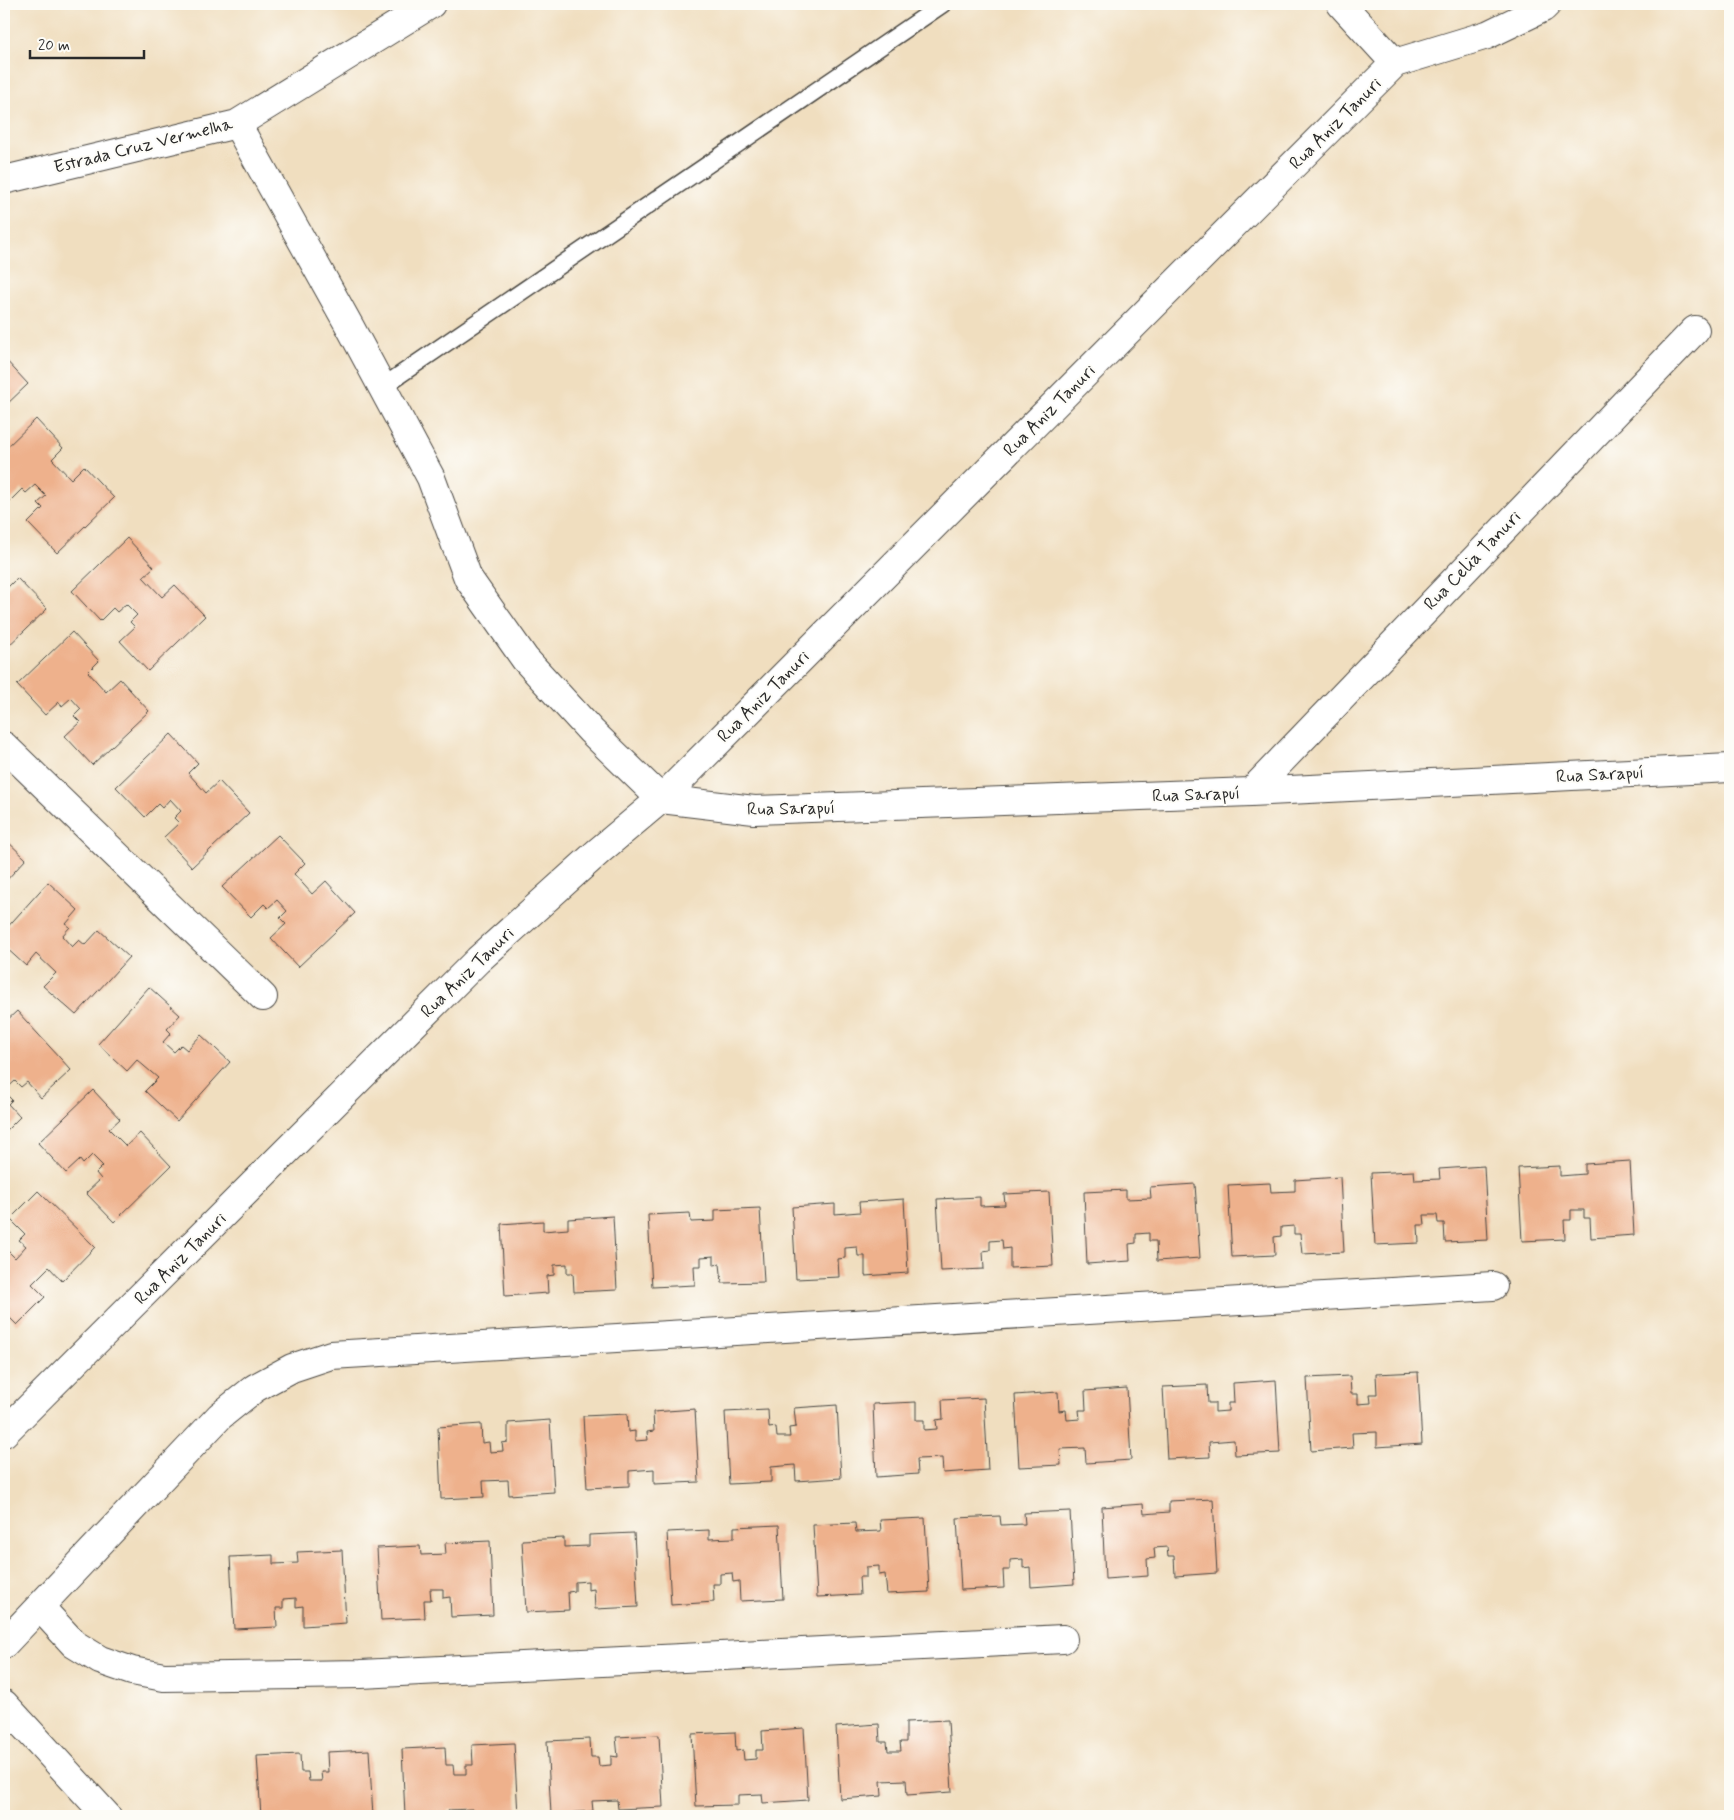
<svg xmlns="http://www.w3.org/2000/svg" width="1734" height="1820" viewBox="0 0 1734 1820" font-family="Mynerve,sans-serif">
  <style>
    .building { fill: #eeb18c }
    .lines { fill: none; stroke-linecap: round; stroke-linejoin: round }
    .lane-casing { stroke: #494641; stroke-width: 19 }
    .street-casing { stroke: #494641; stroke-width: 30 }
    .lane { stroke: #fff; stroke-width: 16 }
    .street { stroke: #fff; stroke-width: 28 }
    .labels { text-anchor: middle; stroke-width: 4; stroke-linejoin: round; paint-order: stroke }
    .street-label { font-size: 18px; fill: #2b2b2b; stroke: #fdfcf7 }
  </style>
  <rect width="100%" height="100%" fill="#fdfcf7"/>
  <filter id="ink" filterUnits="userSpaceOnUse"><feTurbulence type="fractalNoise" baseFrequency=".02" numOctaves="2"/><feDisplacementMap in="SourceGraphic" scale="10" xChannelSelector="R" yChannelSelector="G"/><feConvolveMatrix kernelMatrix="1 2 1 2 8 2 1 2 1" color-interpolation-filters="sRGB"/></filter>
  <filter id="wash" filterUnits="userSpaceOnUse"><feTurbulence type="fractalNoise" baseFrequency=".0096" numOctaves="4" result="noise"/><feDisplacementMap in="SourceGraphic" scale="20" xChannelSelector="R" yChannelSelector="G"/><feGaussianBlur stdDeviation="1.12" result="paint"/><feColorMatrix in="noise" values="0 0 0 0 0 0 0 0 0 0 0 0 0 0 0 0 0 1.4 0 .05"/><feComposite in="paint" operator="in"/></filter>
  <g filter="url(#wash)">
    <rect width="100%" height="100%" fill="#f0debf"/>
    <g id="blocks">
      <path class="building" d="M 4,358 L 28,384 L 4,407 Z
        M 36,419 L 63,448 L 52,459 L 71,479 L 84,466 L 114,498 L 57,553 L 28,523 L 43,508 L 38,503 L 46,496 L 35,485 L 26,493 L 22,489 L 9,502 L 4,497 L 4,450 Z
        M 127,538 L 154,567 L 143,577 L 162,597 L 175,585 L 205,616 L 148,671 L 120,641 L 135,627 L 130,622 L 137,615 L 126,604 L 117,612 L 113,608 L 100,621 L 72,591 Z
        M 17,578 L 47,609 L 4,650 L 4,591 Z
        M 72,632 L 99,661 L 88,672 L 106,692 L 120,679 L 149,711 L 92,765 L 65,736 L 80,722 L 74,716 L 81,709 L 71,698 L 62,706 L 59,702 L 45,715 L 17,685 Z
        M 171,734 L 198,763 L 188,773 L 206,793 L 219,781 L 249,813 L 192,867 L 164,837 L 179,823 L 174,818 L 181,811 L 170,799 L 162,808 L 158,804 L 145,817 L 116,787 Z
        M 278,835 L 305,863 L 294,874 L 312,894 L 326,881 L 355,913 L 298,967 L 271,938 L 286,924 L 280,918 L 287,911 L 277,900 L 268,908 L 264,904 L 251,917 L 222,887 Z
        M 4,838 L 26,859 L 4,883 Z
        M 48,882 L 78,910 L 66,924 L 70,927 L 62,936 L 72,947 L 79,940 L 85,945 L 99,930 L 129,957 L 76,1015 L 43,986 L 56,973 L 36,954 L 26,966 L 4,946 L 4,931 Z
        M 149,987 L 180,1015 L 167,1029 L 171,1033 L 163,1042 L 174,1052 L 181,1045 L 187,1050 L 201,1035 L 230,1062 L 177,1121 L 145,1091 L 158,1078 L 137,1060 L 127,1071 L 98,1044 Z
        M 17,1011 L 71,1070 L 41,1098 L 27,1082 L 21,1087 L 15,1081 L 4,1091 L 4,1023 Z
        M 93,1090 L 120,1119 L 109,1129 L 126,1146 L 140,1133 L 171,1166 L 114,1222 L 86,1193 L 101,1179 L 96,1173 L 103,1166 L 92,1155 L 83,1164 L 80,1160 L 66,1173 L 38,1143 Z
        M 4,1092 L 12,1100 L 8,1104 L 20,1117 L 4,1133 Z
        M 1630,1161 L 1634,1235 L 1591,1238 L 1590,1218 L 1584,1218 L 1584,1210 L 1571,1210 L 1571,1220 L 1564,1220 L 1565,1239 L 1522,1241 L 1518,1168 L 1560,1166 L 1560,1176 L 1585,1174 L 1585,1164 Z
        M 1484,1166 L 1488,1240 L 1445,1242 L 1444,1223 L 1438,1223 L 1437,1215 L 1424,1215 L 1425,1225 L 1418,1225 L 1419,1243 L 1375,1245 L 1371,1173 L 1414,1171 L 1415,1180 L 1440,1179 L 1439,1169 Z
        M 1340,1177 L 1344,1252 L 1302,1254 L 1300,1234 L 1294,1234 L 1294,1226 L 1281,1227 L 1281,1236 L 1274,1237 L 1275,1255 L 1232,1257 L 1228,1185 L 1270,1183 L 1271,1192 L 1295,1191 L 1295,1180 Z
        M 1195,1184 L 1200,1258 L 1157,1261 L 1156,1241 L 1149,1241 L 1149,1233 L 1136,1234 L 1136,1243 L 1129,1244 L 1130,1261 L 1087,1264 L 1084,1192 L 1126,1190 L 1126,1199 L 1151,1198 L 1150,1187 Z
        M 38,1191 L 95,1247 L 62,1281 L 49,1267 L 32,1284 L 45,1297 L 17,1325 L 4,1312 L 4,1252 L 6,1249 L 15,1258 L 26,1246 L 19,1240 L 25,1234 L 10,1219 Z
        M 1049,1192 L 1053,1266 L 1010,1268 L 1010,1248 L 1003,1249 L 1002,1240 L 990,1241 L 990,1250 L 983,1251 L 984,1269 L 941,1271 L 937,1199 L 980,1197 L 980,1206 L 1005,1205 L 1004,1194 Z
        M 904,1199 L 908,1273 L 865,1276 L 865,1256 L 858,1256 L 857,1247 L 845,1248 L 845,1258 L 838,1259 L 839,1277 L 796,1279 L 792,1207 L 835,1204 L 835,1214 L 860,1212 L 859,1202 Z
        M 760,1208 L 764,1282 L 722,1283 L 720,1264 L 714,1265 L 714,1256 L 701,1257 L 701,1266 L 694,1266 L 695,1285 L 652,1287 L 648,1215 L 690,1213 L 691,1222 L 715,1221 L 715,1210 Z
        M 613,1216 L 617,1290 L 574,1292 L 573,1273 L 567,1273 L 567,1264 L 554,1265 L 554,1275 L 547,1276 L 548,1293 L 505,1296 L 501,1224 L 543,1221 L 543,1231 L 568,1229 L 568,1219 Z
        M 1418,1372 L 1422,1444 L 1377,1447 L 1377,1432 L 1352,1433 L 1353,1448 L 1311,1451 L 1307,1378 L 1350,1376 L 1351,1394 L 1358,1394 L 1358,1404 L 1371,1403 L 1370,1394 L 1377,1394 L 1376,1374 Z
        M 1276,1380 L 1280,1453 L 1235,1455 L 1234,1440 L 1209,1442 L 1210,1457 L 1167,1459 L 1163,1387 L 1207,1385 L 1208,1403 L 1215,1403 L 1215,1412 L 1228,1411 L 1228,1403 L 1234,1403 L 1233,1383 Z
        M 1127,1388 L 1131,1460 L 1086,1463 L 1085,1448 L 1060,1449 L 1061,1465 L 1019,1467 L 1015,1395 L 1058,1392 L 1059,1411 L 1066,1410 L 1067,1420 L 1080,1419 L 1079,1410 L 1086,1410 L 1085,1391 Z
        M 984,1398 L 988,1470 L 943,1473 L 942,1458 L 917,1459 L 918,1474 L 876,1477 L 873,1404 L 916,1402 L 916,1420 L 924,1420 L 924,1430 L 937,1429 L 936,1420 L 943,1419 L 942,1400 Z
        M 837,1405 L 841,1478 L 796,1481 L 795,1465 L 771,1467 L 771,1482 L 729,1484 L 725,1412 L 768,1410 L 769,1428 L 776,1427 L 777,1437 L 790,1437 L 789,1428 L 796,1427 L 794,1408 Z
        M 695,1409 L 699,1482 L 654,1484 L 654,1469 L 629,1471 L 629,1486 L 587,1488 L 583,1416 L 627,1414 L 628,1432 L 635,1431 L 635,1441 L 648,1440 L 647,1432 L 654,1431 L 653,1412 Z
        M 550,1420 L 554,1492 L 509,1495 L 508,1480 L 483,1481 L 484,1497 L 441,1499 L 438,1427 L 481,1424 L 482,1443 L 489,1442 L 490,1452 L 503,1451 L 502,1443 L 508,1442 L 508,1423 Z
        M 1213,1499 L 1217,1573 L 1175,1576 L 1174,1556 L 1168,1556 L 1167,1547 L 1154,1548 L 1155,1558 L 1147,1559 L 1148,1576 L 1105,1579 L 1102,1507 L 1143,1504 L 1144,1514 L 1169,1512 L 1169,1501 Z
        M 1070,1511 L 1074,1584 L 1031,1587 L 1030,1567 L 1023,1568 L 1023,1559 L 1010,1560 L 1010,1570 L 1003,1570 L 1004,1588 L 961,1590 L 957,1518 L 1000,1516 L 1001,1525 L 1025,1524 L 1024,1513 Z
        M 925,1518 L 929,1592 L 887,1594 L 885,1574 L 879,1575 L 879,1566 L 866,1567 L 866,1577 L 859,1577 L 860,1595 L 817,1597 L 813,1525 L 855,1523 L 856,1532 L 881,1531 L 880,1520 Z
        M 779,1525 L 783,1599 L 740,1601 L 739,1581 L 733,1582 L 732,1573 L 720,1574 L 720,1584 L 713,1584 L 714,1602 L 671,1605 L 667,1532 L 709,1530 L 709,1539 L 734,1538 L 734,1527 Z
        M 634,1533 L 638,1607 L 595,1609 L 594,1589 L 588,1590 L 588,1581 L 575,1582 L 575,1591 L 568,1592 L 569,1610 L 526,1612 L 522,1540 L 564,1538 L 564,1547 L 589,1546 L 589,1535 Z
        M 490,1541 L 493,1615 L 451,1617 L 450,1597 L 443,1598 L 443,1589 L 430,1589 L 431,1600 L 424,1600 L 425,1618 L 381,1620 L 377,1548 L 420,1546 L 421,1555 L 446,1554 L 445,1543 Z
        M 342,1550 L 346,1623 L 303,1626 L 303,1606 L 296,1607 L 296,1598 L 283,1599 L 283,1608 L 276,1608 L 277,1627 L 234,1629 L 230,1557 L 273,1555 L 273,1564 L 298,1563 L 297,1552 Z
        M 948,1720 L 952,1792 L 907,1795 L 906,1780 L 881,1781 L 882,1796 L 840,1799 L 836,1727 L 879,1724 L 880,1742 L 887,1742 L 888,1751 L 901,1751 L 900,1742 L 906,1742 L 906,1722 Z
        M 804,1728 L 808,1800 L 763,1803 L 762,1794 L 738,1795 L 738,1805 L 696,1806 L 692,1734 L 735,1732 L 736,1751 L 743,1750 L 744,1760 L 756,1759 L 756,1750 L 763,1750 L 762,1731 Z
        M 659,1735 L 663,1807 L 618,1809 L 617,1800 L 592,1801 L 593,1811 L 551,1814 L 547,1741 L 590,1739 L 591,1757 L 598,1757 L 599,1766 L 611,1765 L 611,1756 L 618,1757 L 616,1737 Z
        M 514,1743 L 518,1815 L 473,1816 L 472,1809 L 448,1810 L 448,1816 L 405,1816 L 402,1749 L 445,1747 L 446,1765 L 453,1765 L 454,1774 L 466,1774 L 466,1765 L 473,1765 L 472,1745 Z
        M 369,1750 L 373,1816 L 261,1816 L 257,1756 L 300,1754 L 301,1772 L 308,1772 L 309,1781 L 322,1781 L 321,1772 L 328,1772 L 327,1752 Z"/>
    </g>
  </g>
  <g filter="url(#ink)">
    <use href="#blocks" fill-opacity="0" stroke="#494641" stroke-width="1"/>
    <g class="lines">
      <g class="lane-casing">
        <path id="lane" d="M 382,387 L 943,4"/>
      </g>
      <g class="street-casing">
        <path id="street" d="M 1341,4 L 1395,63
          M 237,124 L 350,327 L 431,478 L 468,578 L 525,659 L 591,731 L 661,799 L 754,810 L 1251,792 L 1730,768
          M 4,180 L 237,124 L 431,4
          M 4,746 L 263,997
          M 1251,792 L 1695,330
          M 4,1433 L 478,960 L 599,851 L 661,799 L 1395,63 L 1487,35 L 1543,8 L 1547,4
          M 40,1607 L 74,1644 L 100,1660 L 132,1671 L 164,1677 L 361,1674 L 1063,1639
          M 4,1644 L 220,1416 L 255,1388 L 292,1368 L 331,1355 L 1493,1286
          M 4,1704 L 107,1816"/>
      </g>
      <use href="#lane" class="lane"/>
      <use href="#street" class="street"/>
    </g>
  </g>
  <g class="labels">
    <g class="street-label">
      <text transform="translate(1335 123) rotate(-45)" y="6">Rua Aniz Tanuri</text>
      <text transform="translate(143 145) rotate(-14)" y="6">Estrada Cruz Vermelha</text>
      <text transform="translate(1049 410) rotate(-45)" y="6">Rua Aniz Tanuri</text>
      <text transform="translate(1472 560) rotate(-46)" y="6">Rua Celia Tanuri</text>
      <text transform="translate(763 696) rotate(-45)" y="6">Rua Aniz Tanuri</text>
      <text transform="translate(1600 774) rotate(-3)" y="6">Rua Sarapuí</text>
      <text transform="translate(1196 794) rotate(-2)" y="6">Rua Sarapuí</text>
      <text transform="translate(791 808) rotate(-1)" y="6">Rua Sarapuí</text>
      <text transform="translate(467 972) rotate(-44)" y="6">Rua Aniz Tanuri</text>
      <text transform="translate(180 1258) rotate(-45)" y="6">Rua Aniz Tanuri</text>
    </g>
  </g>
  <rect width="1734" height="1820" fill="none" stroke="#fdfcf7" stroke-width="20"/>
  <path d="M30 50v8h114v-8" fill="none" stroke="#2b2b2b" stroke-width="2.5"/>
  <text x="38" y="50" font-size="15" fill="#2b2b2b" stroke="#fdfcf7" stroke-width="4" paint-order="stroke">20 m</text>
</svg>
